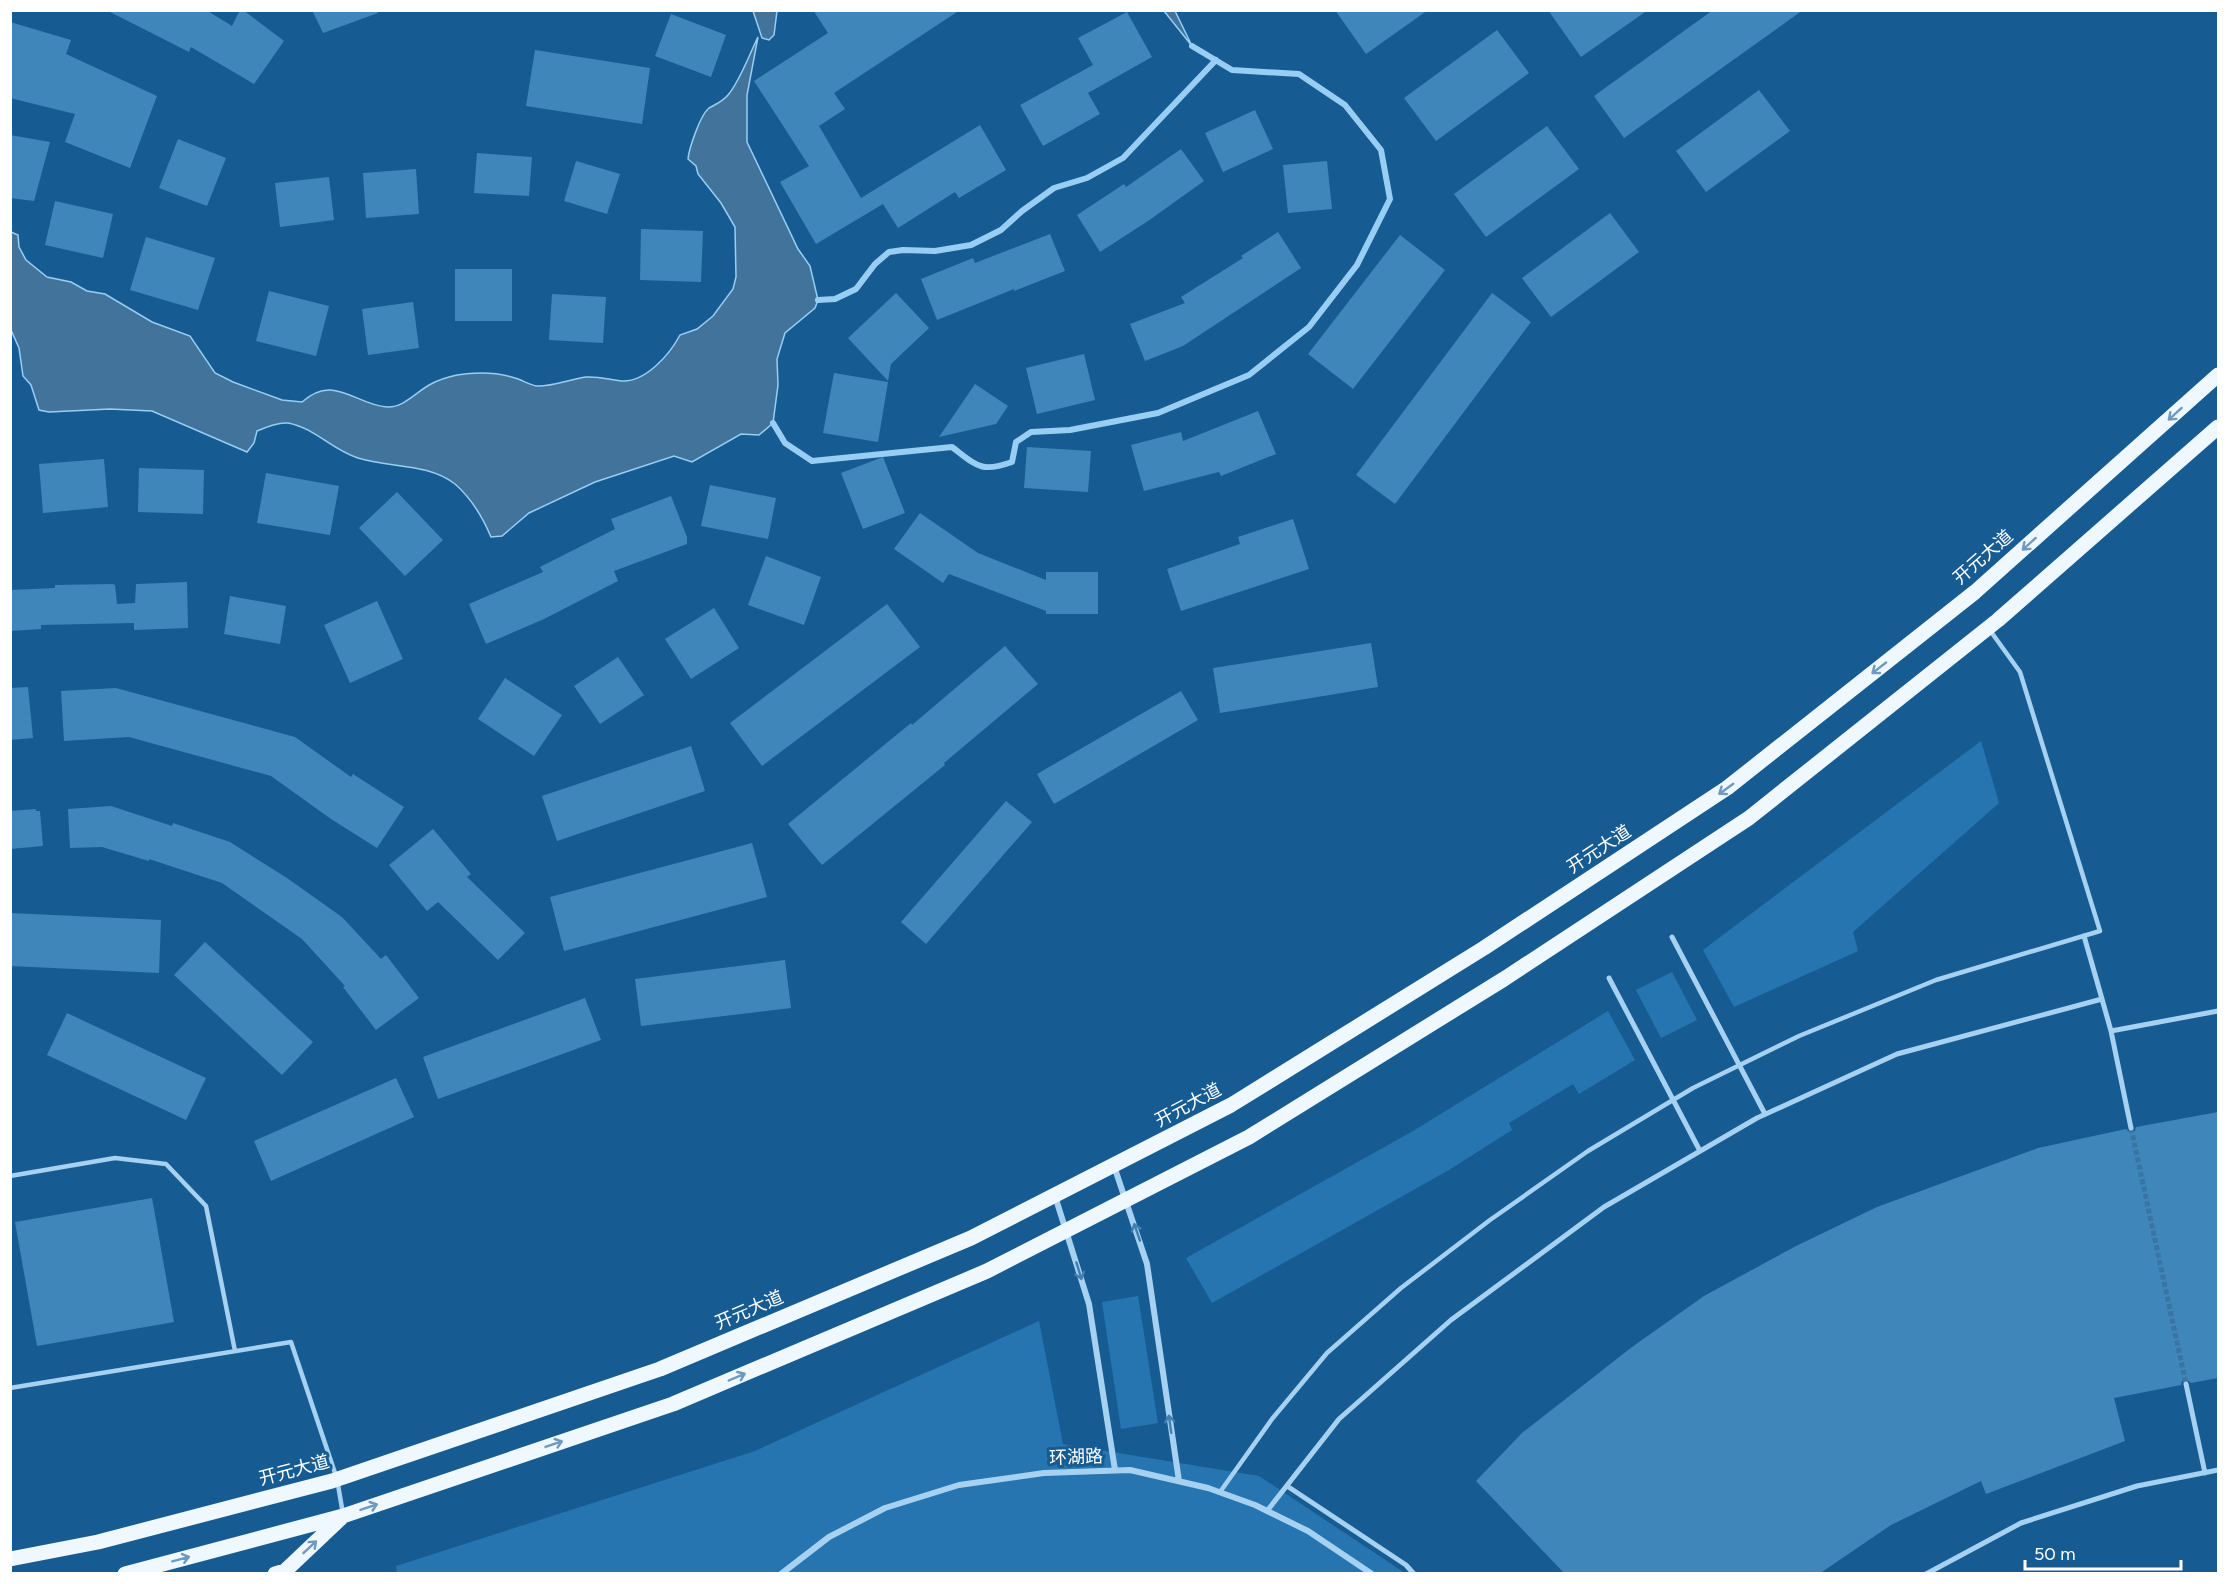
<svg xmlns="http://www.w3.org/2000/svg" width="2229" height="1584" viewBox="0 0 2229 1584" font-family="Figtree,'Noto Sans SC',sans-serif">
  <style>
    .green { fill: #2675b0 }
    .water { fill: #42749b; stroke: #98cef3; stroke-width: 1.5 }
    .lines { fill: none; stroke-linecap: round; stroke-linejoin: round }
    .stream { stroke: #98cef3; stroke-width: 6 }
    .building { fill: #3f86bb }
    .pedestrian-tunnel { stroke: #3974a3; stroke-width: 5; stroke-dasharray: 5 2.5; stroke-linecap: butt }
    .service { stroke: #a6d1f1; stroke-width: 4.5 }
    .pedestrian { stroke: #a6d1f1; stroke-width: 5 }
    .minor { stroke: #a6d1f1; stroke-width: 6 }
    .primary { stroke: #eff7ff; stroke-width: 15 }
    .oneway { stroke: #6d9abe }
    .oneway2 { stroke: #417faf }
    .labels { text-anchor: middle; stroke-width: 6; stroke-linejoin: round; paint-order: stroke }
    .street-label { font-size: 18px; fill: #fff; stroke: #165c93 }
  </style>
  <rect width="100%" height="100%" fill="#165c93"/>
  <path class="green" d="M 1981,741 L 1999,803 L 1853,932 L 1858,951 L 1734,1007 L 1703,950 Z
    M 1672,972 L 1697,1020 L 1661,1038 L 1636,990 Z
    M 1608,1011 L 1635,1060 L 1579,1094 L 1573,1084 L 1509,1123 L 1512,1130 L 1449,1170 L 1212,1303 L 1186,1258 L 1413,1131 Z
    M 1138,1296 L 1158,1423 L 1121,1429 L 1102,1302 Z
    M 1039,1321 L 1063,1444 L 1259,1476 L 1405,1573 L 397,1574 L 396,1566 L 755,1451 Z"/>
  <path class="water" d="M 753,11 L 777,11 L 774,35 L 769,40 L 762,38 Z
    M 1164,11 L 1175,11 L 1192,46 Z
    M 758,37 L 747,95 L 747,142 L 798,249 L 810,266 L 818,300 L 815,308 L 785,333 L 777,359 L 778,385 L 773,423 L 759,435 L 741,434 L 692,462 L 674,456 L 595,482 L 529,513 L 502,536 L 491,537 C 483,518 471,498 455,484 C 428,463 389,468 358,458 C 332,450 315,428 288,423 C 278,422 266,427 257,431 L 254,443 L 247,452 L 152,411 L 110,409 L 49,412 L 39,410 L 31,385 L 23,376 L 19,348 L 11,330 L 11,232 L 18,235 L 19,247 L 26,260 L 47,277 L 71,282 L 87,291 L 105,294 L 152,322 L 190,336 L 215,373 L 233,382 L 282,400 L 302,402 C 334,373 355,405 387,407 C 404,408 417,391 431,384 C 438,380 448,377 457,375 C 477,372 496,372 515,378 C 522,380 530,385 537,386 C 550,387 571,379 586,377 C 599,376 610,380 622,381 C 646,382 670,354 680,335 L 697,329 L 713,316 L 733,289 L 736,277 L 735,227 L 721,203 L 698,174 L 696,166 L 688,159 C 689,149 700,115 709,108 C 716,104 722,102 728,95 C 740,81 749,55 758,37 Z"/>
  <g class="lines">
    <path class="stream" d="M 818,300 L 835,299 L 856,289 L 875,264 L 889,252 L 903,250 L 935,251 L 971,245 L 1001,230 L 1022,211 L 1054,188 L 1087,178 L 1123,158 L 1216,60
      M 773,423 L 785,443 L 812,461 L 952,447 C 977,466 981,473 1012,462 L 1016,442 L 1031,432 L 1070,430 L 1158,413 L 1249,375 L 1309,327 L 1357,265 L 1390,199 L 1381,150 L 1345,105 L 1299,74 L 1232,70 L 1192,46"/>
  </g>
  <path class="building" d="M 106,10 L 206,10 L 232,26 L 240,10 L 243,10 L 284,41 L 254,84 L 191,47 L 189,52 Z
    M 312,10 L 378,10 L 378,13 L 323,33 Z
    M 813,10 L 960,10 L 834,93 L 845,109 L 819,126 L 861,198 L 980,125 L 1006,170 L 959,198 L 955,192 L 898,228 L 883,204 L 816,244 L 780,182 L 809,166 L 754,81 L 828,33 Z
    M 1335,10 L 1428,10 L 1366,54 Z
    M 1548,10 L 1648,10 L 1581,57 Z
    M 1713,10 L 1803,10 L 1624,138 L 1594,96 Z
    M 1127,12 L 1152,57 L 1088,93 L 1100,114 L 1043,146 L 1020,105 L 1093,65 L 1078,38 Z
    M 671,14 L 726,35 L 711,77 L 655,56 Z
    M 10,22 L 71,40 L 66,54 L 157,96 L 130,168 L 65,142 L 75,114 L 10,98 Z
    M 1497,30 L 1529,73 L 1436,141 L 1404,98 Z
    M 535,50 L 650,68 L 642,124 L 526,106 Z
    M 1759,90 L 1790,131 L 1706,192 L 1676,151 Z
    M 1255,110 L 1273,149 L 1223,172 L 1205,133 Z
    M 1547,126 L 1579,169 L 1486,237 L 1454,194 Z
    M 10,135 L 50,142 L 34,201 L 10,198 Z
    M 178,139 L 226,158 L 207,206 L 159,188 Z
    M 1181,149 L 1204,181 L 1148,221 L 1100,252 L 1077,215 L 1124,184 L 1126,187 Z
    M 477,153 L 532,157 L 529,196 L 474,193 Z
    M 576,161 L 620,174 L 607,214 L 564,201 Z
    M 1327,161 L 1332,209 L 1288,213 L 1283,165 Z
    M 416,169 L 419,214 L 366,218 L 363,173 Z
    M 329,177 L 334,220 L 280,227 L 275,183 Z
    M 55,201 L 113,214 L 103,258 L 45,245 Z
    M 1610,213 L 1639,252 L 1551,317 L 1522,278 Z
    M 641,229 L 703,231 L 701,282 L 640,280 Z
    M 1278,232 L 1301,268 L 1183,346 L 1145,361 L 1130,324 L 1185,303 L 1181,297 L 1243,258 L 1241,256 Z
    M 1050,234 L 1065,271 L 1014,291 L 1014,289 L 937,320 L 921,279 L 973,258 L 975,263 Z
    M 1400,235 L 1445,270 L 1353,389 L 1308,354 Z
    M 146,237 L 215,258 L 198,310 L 130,290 Z
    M 455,269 L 512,269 L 512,321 L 455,321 Z
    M 269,291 L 329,306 L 316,356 L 256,341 Z
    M 896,293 L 929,328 L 891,364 L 888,381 L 848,338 Z
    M 1492,293 L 1531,322 L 1395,504 L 1356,475 Z
    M 552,294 L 606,297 L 603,343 L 549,340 Z
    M 413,302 L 419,348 L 368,355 L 362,309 Z
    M 1084,354 L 1095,400 L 1037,414 L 1026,368 Z
    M 834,373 L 888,382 L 878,442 L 823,433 Z
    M 975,384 L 1008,406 L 996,424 L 939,437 Z
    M 1258,411 L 1276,454 L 1221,476 L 1219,472 L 1144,491 L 1131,445 L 1181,432 L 1183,441 Z
    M 1027,447 L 1091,451 L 1088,492 L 1024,488 Z
    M 883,457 L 905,513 L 863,529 L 841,473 Z
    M 104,459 L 108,507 L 43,513 L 39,464 Z
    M 139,468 L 204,470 L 203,514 L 138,512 Z
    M 266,473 L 339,486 L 330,535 L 257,523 Z
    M 710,485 L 776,498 L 768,539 L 701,526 Z
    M 397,492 L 443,540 L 405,576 L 359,528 Z
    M 671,496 L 687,537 L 687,544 L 614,571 L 618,581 L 544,619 L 486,644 L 469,604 L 543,572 L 540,567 L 615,529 L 611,519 Z
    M 920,513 L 978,553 L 1046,580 L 1046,572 L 1098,572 L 1098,614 L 1046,614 L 1046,611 L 949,574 L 943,583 L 894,549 Z
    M 1293,519 L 1309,569 L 1181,611 L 1167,569 L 1240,544 L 1238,537 Z
    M 766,556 L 821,577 L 804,625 L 748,605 Z
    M 187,582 L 188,628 L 134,630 L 134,623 L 41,625 L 41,629 L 10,631 L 10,590 L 55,588 L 55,585 L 113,584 L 115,585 L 117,604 L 135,603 L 136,584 Z
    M 230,596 L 286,606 L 280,644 L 224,634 Z
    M 377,601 L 403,659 L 350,683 L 324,625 Z
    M 887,604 L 920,647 L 762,766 L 730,723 Z
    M 714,608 L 739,648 L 691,679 L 665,639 Z
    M 1371,643 L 1378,687 L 1220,713 L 1213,668 Z
    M 1005,646 L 1038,684 L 944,763 L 945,765 L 822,865 L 788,824 L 911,723 L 912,725 Z
    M 618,657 L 644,695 L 600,724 L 574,686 Z
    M 505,678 L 562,715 L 534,756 L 478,719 Z
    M 28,687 L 33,738 L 10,740 L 10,688 Z
    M 116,688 L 295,737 L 351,777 L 353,774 L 404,807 L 377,848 L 331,819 L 271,776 L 129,737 L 64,741 L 61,691 Z
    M 1181,691 L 1198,720 L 1054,804 L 1037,774 Z
    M 691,746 L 705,791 L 557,841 L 542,796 Z
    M 1006,801 L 1032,822 L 926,944 L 901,922 Z
    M 111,806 L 172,826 L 173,823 L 230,842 L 287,878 L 342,917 L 381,959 L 386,955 L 419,998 L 376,1030 L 343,987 L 345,986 L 302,939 L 222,883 L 149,859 L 149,861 L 102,847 L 70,848 L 68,809 Z
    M 36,809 L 36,811 L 40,811 L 43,846 L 10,849 L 10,811 Z
    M 433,829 L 471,874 L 467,877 L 525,933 L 498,960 L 438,902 L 427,911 L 389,865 Z
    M 752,843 L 767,897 L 564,951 L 550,897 Z
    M 10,913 L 161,920 L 159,973 L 10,966 Z
    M 205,942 L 313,1042 L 282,1075 L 174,975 Z
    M 785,960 L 791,1008 L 641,1026 L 635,979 Z
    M 585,998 L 601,1040 L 438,1099 L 423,1057 Z
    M 67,1013 L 206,1078 L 186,1120 L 47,1055 Z
    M 396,1078 L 414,1117 L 271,1181 L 254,1141 Z
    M 2218,1112 L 2218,1378 L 2191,1383 L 2186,1379 L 2182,1381 L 2181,1385 L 2114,1398 L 2125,1441 L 1986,1494 L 1981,1481 L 1891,1525 L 1819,1574 L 1565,1574 L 1476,1481 L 1522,1433 L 1632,1347 L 1704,1296 L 1796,1246 L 1877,1207 L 2038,1148 L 2126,1129 L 2131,1133 L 2135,1131 L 2136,1127 Z
    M 152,1198 L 174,1322 L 37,1346 L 15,1222 Z"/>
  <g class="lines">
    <path class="pedestrian-tunnel" d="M 2131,1128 L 2186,1384"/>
    <path class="service" d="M 10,1176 L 115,1158 L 166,1164 L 206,1206 L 235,1351
      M 10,1388 L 291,1342 L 337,1479 L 343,1514
      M 1220,1492 L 1272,1419 L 1327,1353 L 1401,1288 L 1490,1220 L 1588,1151 L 1693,1088 L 1799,1036 L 1936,980 L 2100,931 L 2020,672 L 1989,629"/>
    <path class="pedestrian" d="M 2084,936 L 2102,999
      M 1672,937 L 1765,1114
      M 1609,978 L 1700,1151
      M 2111,1031 L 2131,1128
      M 2186,1384 L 2205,1473
      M 1287,1486 L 1406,1565 L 1414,1574
      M 1267,1511 L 1339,1419 L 1451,1320 L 1604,1207 L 1757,1118 L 1897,1054 L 2102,999 L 2111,1031 L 2218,1011
      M 1926,1574 L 2021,1523 L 2137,1486 L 2218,1470"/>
    <path class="minor" d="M 1114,1166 L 1147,1264 L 1179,1481
      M 1055,1196 L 1089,1304 L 1115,1470
      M 781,1574 L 829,1537 L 885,1508 L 959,1485 L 1044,1473 L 1130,1470 L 1208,1488 L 1255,1505 L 1308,1531 L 1372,1574"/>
    <path class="primary" d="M 10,1559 L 98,1542 L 332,1481 L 660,1369 L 971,1238 L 1231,1105 L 1484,948 L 1727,788 L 1975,592 L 2218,375
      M 125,1574 L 343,1516 L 673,1404 L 987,1271 L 1249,1137 L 1504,979 L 1749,818 L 1998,620 L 2218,427
      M 275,1574 L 285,1571 L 341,1518"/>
  </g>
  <defs><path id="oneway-shaft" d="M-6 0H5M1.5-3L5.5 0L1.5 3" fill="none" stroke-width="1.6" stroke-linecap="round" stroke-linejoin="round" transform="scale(1.5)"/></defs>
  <g class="oneway">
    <use href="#oneway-shaft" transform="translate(2175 414) rotate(138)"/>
    <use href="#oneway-shaft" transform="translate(2029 544) rotate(138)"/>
    <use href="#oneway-shaft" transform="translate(1879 668) rotate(142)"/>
    <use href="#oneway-shaft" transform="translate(1726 789) rotate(144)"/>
    <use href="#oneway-shaft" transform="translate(737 1377) rotate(-23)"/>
    <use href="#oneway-shaft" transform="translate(554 1444) rotate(-19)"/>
    <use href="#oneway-shaft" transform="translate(369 1507) rotate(-19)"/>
    <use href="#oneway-shaft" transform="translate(310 1547) rotate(-43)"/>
    <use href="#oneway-shaft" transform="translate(181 1559) rotate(-15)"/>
  </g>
  <g class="oneway2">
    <use href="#oneway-shaft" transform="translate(1137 1232) rotate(-109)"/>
    <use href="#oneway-shaft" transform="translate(1079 1271) rotate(73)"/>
    <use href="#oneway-shaft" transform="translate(1170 1424) rotate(-98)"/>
  </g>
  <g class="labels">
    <g class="street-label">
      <text transform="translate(1983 557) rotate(-41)" y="6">开元大道</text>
      <text transform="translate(1599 849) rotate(-33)" y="6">开元大道</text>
      <text transform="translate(1188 1105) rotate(-28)" y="6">开元大道</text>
      <text transform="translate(749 1310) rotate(-23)" y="6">开元大道</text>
      <text transform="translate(1076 1457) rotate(-2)" y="6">环湖路</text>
      <text transform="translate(294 1470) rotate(-15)" y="6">开元大道</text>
    </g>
  </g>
  <rect width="2229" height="1584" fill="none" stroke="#ffffff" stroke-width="24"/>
  <path d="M2025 1560v9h156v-9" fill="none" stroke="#ffffff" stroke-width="3"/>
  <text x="2034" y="1560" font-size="18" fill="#ffffff" stroke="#165c93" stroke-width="4.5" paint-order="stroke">50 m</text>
</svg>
